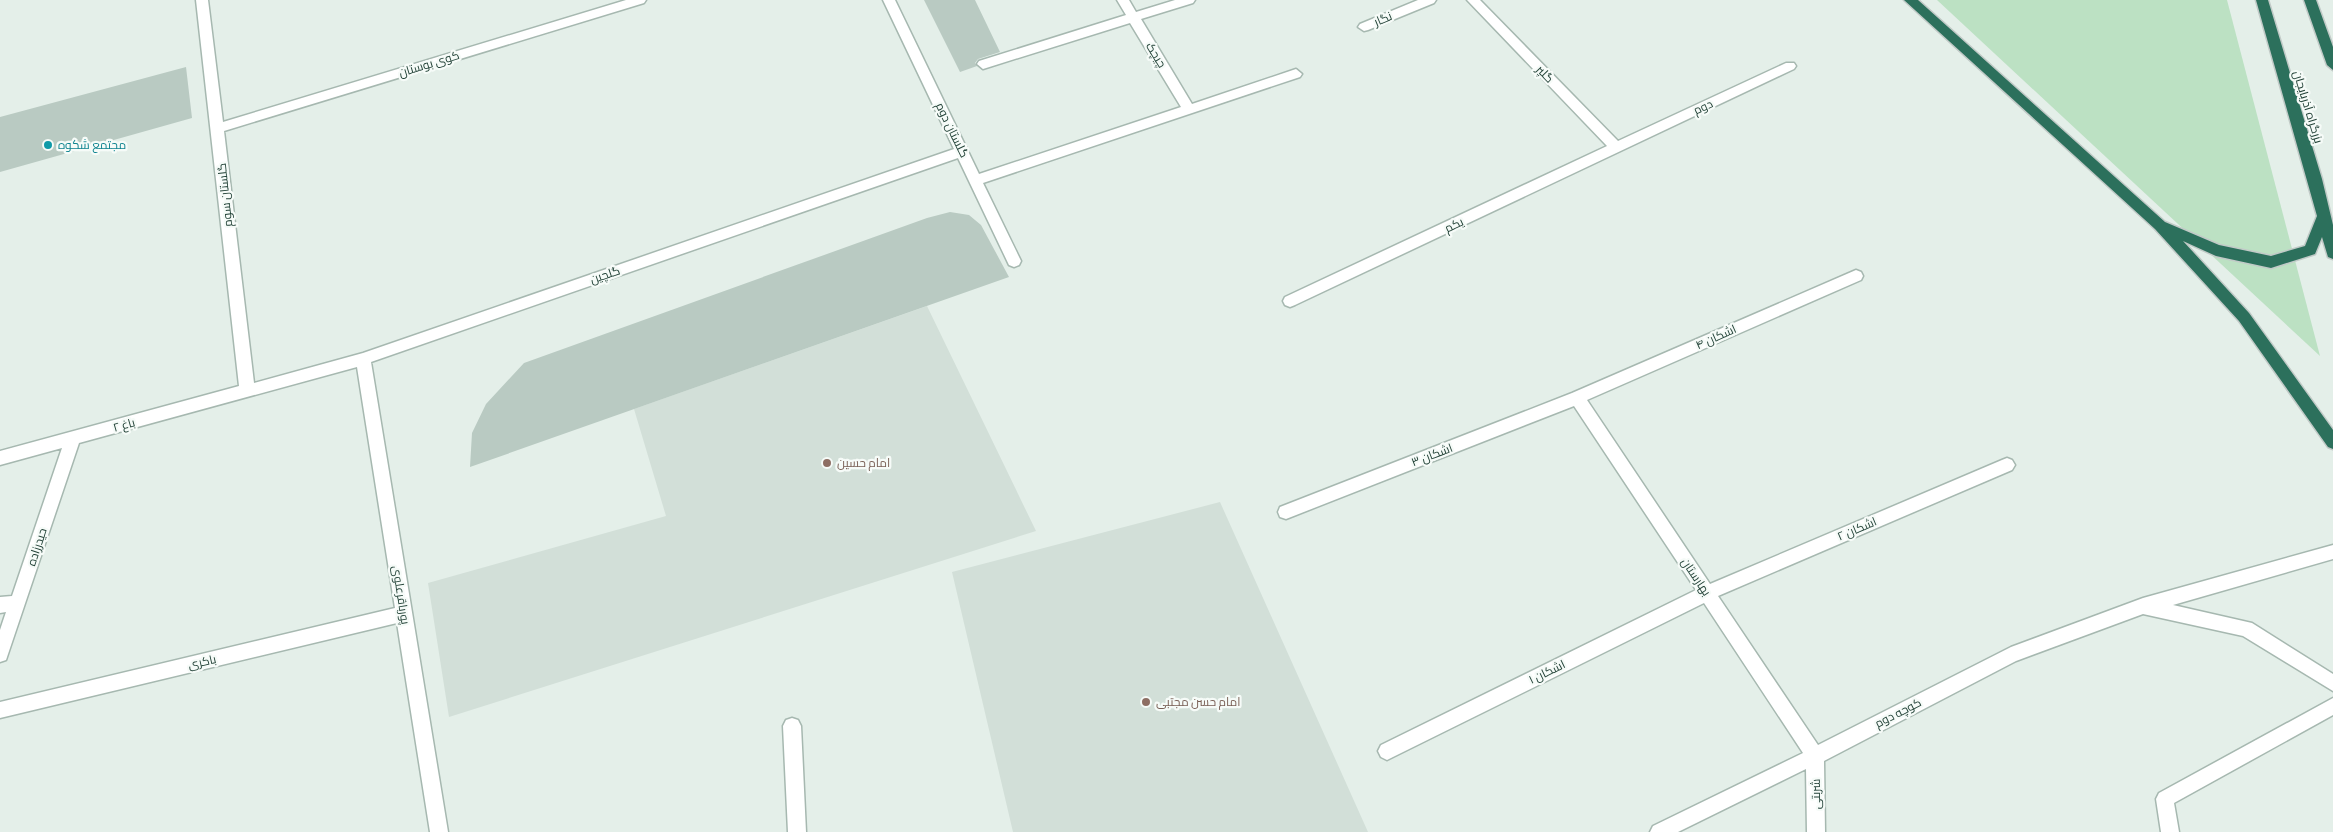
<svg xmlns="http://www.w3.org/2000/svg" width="2333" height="832" viewBox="0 0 2333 832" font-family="Manrope,Cairo,sans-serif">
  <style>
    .built { fill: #d2dfd8 }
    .green { fill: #bce1c3 }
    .building { fill: #b9cac2 }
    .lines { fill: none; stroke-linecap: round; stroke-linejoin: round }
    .minor-casing { stroke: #a6b8b0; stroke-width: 3 }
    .highway-casing { stroke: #c1cac7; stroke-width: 3 }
    .minor { fill: #fff; fill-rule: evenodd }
    .highway { fill: #2c705c; fill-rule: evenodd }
    .culture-dot { fill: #0f9aa8; stroke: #f6fbf8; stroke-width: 2 }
    .education-dot { fill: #8d6e63; stroke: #f6fbf8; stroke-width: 2 }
    .labels { text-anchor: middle; stroke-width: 4.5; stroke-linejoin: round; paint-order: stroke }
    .street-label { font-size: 12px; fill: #224237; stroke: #f6fbf8 }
    .culture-label { font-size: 12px; fill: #0d838f; stroke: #f6fbf8; text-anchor: start }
    .education-label { font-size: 12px; fill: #785e54; stroke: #f6fbf8; text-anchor: start }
  </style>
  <rect width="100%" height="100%" fill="#e4efe9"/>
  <path class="built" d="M 927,306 L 1036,531 L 449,717 L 428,583 L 666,516 L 634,409 Z
    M 1220,502 L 1368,832 L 1013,832 L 952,572 Z"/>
  <path class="green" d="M 1937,0 L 2227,0 L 2320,356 Z"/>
  <path class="building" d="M 924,0 L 975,0 L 1000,52 L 978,59 L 975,63 L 977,66 L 960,72 Z
    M 186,67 L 192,118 L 0,172 L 0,117 Z
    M 950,212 L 969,215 L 981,225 L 1009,277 L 470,467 L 472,433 L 486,404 L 524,363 L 927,218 Z"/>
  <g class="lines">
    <g class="minor-casing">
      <path id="minor" d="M 196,0 L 208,0 L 223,122 L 626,0 L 646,0 L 644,3 L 224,131 L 254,383 L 363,353 L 954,149 L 883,0 L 895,0 L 979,174 L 1181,107 L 1130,23 L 983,69 L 977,64 L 979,61 L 1126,15 L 1117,0 L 1129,0 L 1136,12 L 1175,0 L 1195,0 L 1193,3 L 1141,19 L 1192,104 L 1296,69 L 1302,74 L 1300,77 L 983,183 L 1021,261 L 1019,265 L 1014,267 L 1009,265 L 958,158 L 371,362 L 448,832 L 430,832 L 397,623 L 0,718 L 0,702 L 395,608 L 357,367 L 79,443 L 8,654 L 6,660 L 0,662 L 0,630 L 6,612 L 0,613 L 0,597 L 12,596 L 62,448 L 0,465 L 0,451 L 239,386 Z
        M 1418,0 L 1436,0 L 1434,3 L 1368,30 L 1364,31 L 1358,27 L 1360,24 Z
        M 1467,0 L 1480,0 L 1618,141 L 1786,63 L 1794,63 L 1796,66 L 1794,69 L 1295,305 L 1290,307 L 1285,305 L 1283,301 L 1285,297 L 1607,146 Z
        M 1856,270 L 1861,272 L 1863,276 L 1861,280 L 1587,400 L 1710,584 L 2002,460 L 2007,458 L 2012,460 L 2015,465 L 2012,470 L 1718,596 L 1818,745 L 2011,647 L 2143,598 L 2333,545 L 2333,559 L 2173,605 L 2252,623 L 2333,674 L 2333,691 L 2243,636 L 2143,614 L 2016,661 L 1824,761 L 1825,832 L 1807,832 L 1806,769 L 1678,832 L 1650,832 L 1653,826 L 1803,753 L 1704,603 L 1393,757 L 1387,760 L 1381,757 L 1378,751 L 1381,745 L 1696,590 L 1574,406 L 1286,519 L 1280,517 L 1278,512 L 1280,507 L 1572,393 Z
        M 2333,698 L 2333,715 L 2174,803 L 2179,832 L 2161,832 L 2156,799 L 2159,793 Z
        M 792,718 L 798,720 L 801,726 L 806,832 L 788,832 L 783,726 L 786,720 Z"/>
    </g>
    <g class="highway-casing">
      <path id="highway" d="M 1904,0 L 1918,0 L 2165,222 L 2219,245 L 2271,256 L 2305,246 L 2317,216 L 2256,0 L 2268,0 L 2322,179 L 2333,225 L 2333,259 L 2328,257 L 2322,237 L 2315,254 L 2271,268 L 2216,256 L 2183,241 L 2249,313 L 2333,430 L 2333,449 L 2328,447 L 2239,321 L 2155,229 Z
        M 2304,0 L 2316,0 L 2333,47 L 2333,70 L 2327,65 Z"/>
    </g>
    <use href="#minor" class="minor"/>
    <use href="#highway" class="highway"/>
  </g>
  <circle class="culture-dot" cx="48" cy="145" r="5"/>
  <g class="education-dot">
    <circle cx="827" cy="463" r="5"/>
    <circle cx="1146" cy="702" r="5"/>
  </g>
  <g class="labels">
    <g class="street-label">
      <text transform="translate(1383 19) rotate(-23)" y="4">نگار</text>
      <text transform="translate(1156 55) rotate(59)" y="4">چیچک</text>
      <text transform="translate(429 64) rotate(-17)" y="4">کوی بوستان</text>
      <text transform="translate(1545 74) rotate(46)" y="4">گلپر</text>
      <text transform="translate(1703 107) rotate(-25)" y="4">دوم</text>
      <text transform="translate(2308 107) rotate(73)" y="4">بزرگراه آذربایجان</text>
      <text transform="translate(952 130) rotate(64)" y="4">گلستان دوم</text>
      <text transform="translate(225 195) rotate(-96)" y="4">گلستان سوم</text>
      <text transform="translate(1454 225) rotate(-25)" y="4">یکم</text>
      <text transform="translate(605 275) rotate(-19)" y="4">گلچین</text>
      <text transform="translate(1716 337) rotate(-24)" y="4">اشکان ۴</text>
      <text transform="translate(124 425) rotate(-16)" y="4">باغ ۲</text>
      <text transform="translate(1432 455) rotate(-21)" y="4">اشکان ۳</text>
      <text transform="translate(1857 529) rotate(-23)" y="4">اشکان ۲</text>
      <text transform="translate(37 547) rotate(-72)" y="4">حیدرزاده</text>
      <text transform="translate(1696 577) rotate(56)" y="4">بهارستان</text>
      <text transform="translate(401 595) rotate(81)" y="4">پورباقرعلوی</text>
      <text transform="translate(202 662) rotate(-13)" y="4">باکری</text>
      <text transform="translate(1547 672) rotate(-26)" y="4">اشکان ۱</text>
      <text transform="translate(1898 713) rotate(-27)" y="4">کوچه دوم</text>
      <text transform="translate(1816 794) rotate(-91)" y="4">شربتی</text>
    </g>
    <g class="culture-label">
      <text x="58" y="149">مجتمع شکوه</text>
    </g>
    <g class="education-label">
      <text x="837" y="467">امام حسین</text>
      <text x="1156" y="706">امام حسن مجتبی</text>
    </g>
  </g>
</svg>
